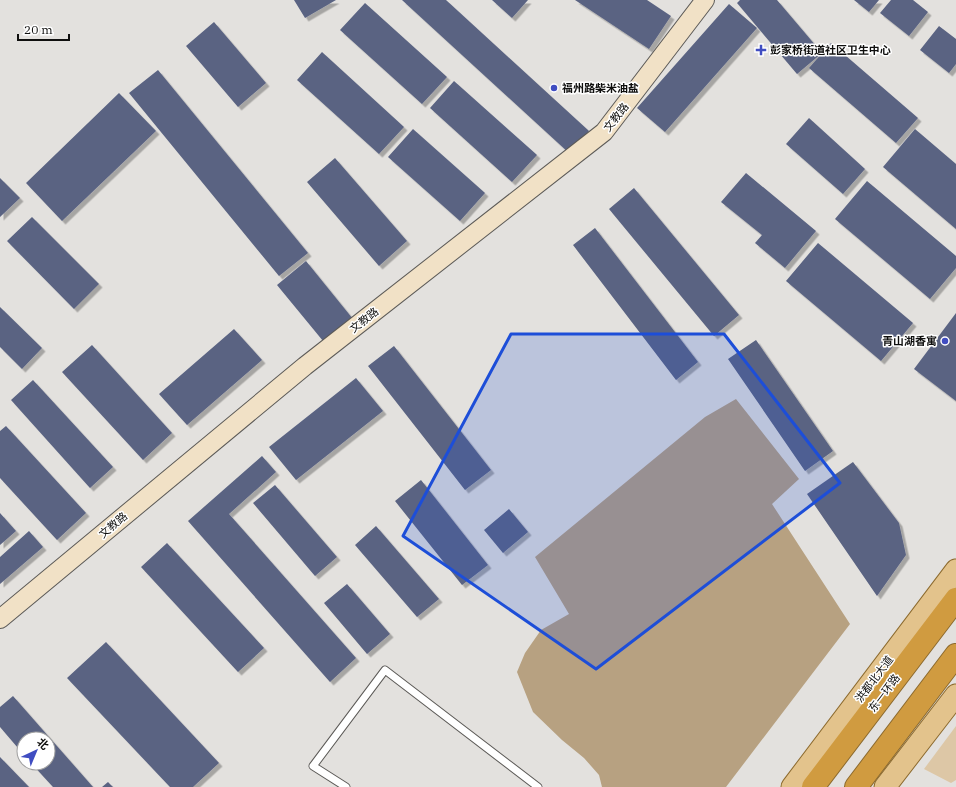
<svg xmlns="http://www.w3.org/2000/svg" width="956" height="787" viewBox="0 0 956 787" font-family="'IBM Plex Serif','Noto Sans SC',serif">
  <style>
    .green { fill: #ddc7a6 }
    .water { fill: #b7a181 }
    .building { fill: #5a6382; filter: url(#shadow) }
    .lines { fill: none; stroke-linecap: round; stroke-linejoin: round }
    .lane-casing { stroke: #5c5a57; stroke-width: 9 }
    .secondary-casing { stroke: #5c5a57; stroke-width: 20 }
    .primary-casing { stroke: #8c6a2e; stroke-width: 23 }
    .highway-casing { stroke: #8c6a2e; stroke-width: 24 }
    .lane { stroke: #fff; stroke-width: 7 }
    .secondary { stroke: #f1e1c6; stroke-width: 18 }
    .primary { stroke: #e3c38c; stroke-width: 21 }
    .highway { stroke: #d09b40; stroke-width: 22 }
    .marked { fill: #1d4ed8; fill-opacity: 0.2; stroke: #1d4ed8; stroke-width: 3; stroke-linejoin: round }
    .poi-dot { fill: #404dc1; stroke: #fff; stroke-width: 1.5 }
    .labels { text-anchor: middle; stroke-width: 3; stroke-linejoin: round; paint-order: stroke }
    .poi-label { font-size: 11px; font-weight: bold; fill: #0f0f0e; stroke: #fff; text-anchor: start }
    .street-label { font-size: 11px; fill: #0f0f0e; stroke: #fff }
  </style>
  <defs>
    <filter id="shadow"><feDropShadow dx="3.5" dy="3.5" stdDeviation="0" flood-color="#0004"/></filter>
  </defs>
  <rect width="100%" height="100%" fill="#e3e1de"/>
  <path class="green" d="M 956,726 L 956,780 L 951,783 L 924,769 Z"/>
  <path class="water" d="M 736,399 L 799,479 L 772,504 L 850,624 L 726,787 L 602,787 L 599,775 L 584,758 L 562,740 L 533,712 L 517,672 L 525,653 L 541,630 L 569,614 L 535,557 L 705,417 Z"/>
  <path class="building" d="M 294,0 L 336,0 L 305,18 Z
    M 402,0 L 446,0 L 589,131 L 569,153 Z
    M 492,0 L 528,0 L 512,18 Z
    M 575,0 L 647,0 L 671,16 L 649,49 Z
    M 740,0 L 777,0 L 822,53 L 797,74 L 737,3 Z
    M 854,0 L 879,0 L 869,12 Z
    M 891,0 L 913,0 L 928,12 L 909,36 L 880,13 Z
    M 365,3 L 447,77 L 422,104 L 340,30 Z
    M 729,4 L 757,28 L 665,132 L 637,108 Z
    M 214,22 L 266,83 L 238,107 L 186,46 Z
    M 939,26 L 956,39 L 956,64 L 949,73 L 920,50 Z
    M 831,43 L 918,118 L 896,143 L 809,68 Z
    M 322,52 L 404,127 L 379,154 L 297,80 Z
    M 158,70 L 308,253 L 279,276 L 129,93 Z
    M 454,81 L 537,155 L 512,182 L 430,108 Z
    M 119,93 L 156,131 L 62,221 L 26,183 Z
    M 809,118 L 865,169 L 843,194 L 786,144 Z
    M 413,129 L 485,193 L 460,221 L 388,157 Z
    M 915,129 L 956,164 L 956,229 L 883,167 Z
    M 335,158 L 407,241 L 379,266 L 307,182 Z
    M 746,173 L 816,231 L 785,268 L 755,243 L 762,235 L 721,202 Z
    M 0,178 L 20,198 L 0,217 Z
    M 867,181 L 956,256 L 956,268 L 930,299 L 835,219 Z
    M 634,188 L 739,315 L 714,336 L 609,209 Z
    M 32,217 L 99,284 L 74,309 L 7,241 Z
    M 595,228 L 698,362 L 676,380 L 573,245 Z
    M 818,243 L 913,323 L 881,361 L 786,281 Z
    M 306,261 L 357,324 L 328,347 L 277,285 Z
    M 0,307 L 42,348 L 22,369 L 0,347 Z
    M 956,313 L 956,401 L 914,369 Z
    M 234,329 L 262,360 L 187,425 L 159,394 Z
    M 756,340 L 833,451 L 805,471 L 728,359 Z
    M 92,345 L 172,433 L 143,460 L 62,372 Z
    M 394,346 L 491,470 L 465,490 L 368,366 Z
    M 356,378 L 383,411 L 296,480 L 269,447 Z
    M 33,380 L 113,467 L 90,488 L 11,400 Z
    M 6,426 L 86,513 L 57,540 L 0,478 L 0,431 Z
    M 262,456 L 276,472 L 229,514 L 356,658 L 330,682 L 188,521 Z
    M 853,462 L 899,523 L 906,555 L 877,596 L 807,494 Z
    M 421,480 L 488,565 L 462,585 L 395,501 Z
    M 275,485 L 337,557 L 315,576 L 253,503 Z
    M 509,509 L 528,532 L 503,553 L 484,530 Z
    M 0,513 L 16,531 L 0,545 Z
    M 376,526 L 439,599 L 417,617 L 355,545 Z
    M 29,531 L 43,547 L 0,584 L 0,557 Z
    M 167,543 L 264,648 L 238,672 L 141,567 Z
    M 347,584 L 390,634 L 367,654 L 324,603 Z
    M 106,642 L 219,763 L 193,787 L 170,787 L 67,678 Z
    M 13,696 L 93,787 L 53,787 L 31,763 L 48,763 L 48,739 L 24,739 L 24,755 L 0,727 L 0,707 Z
    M 0,757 L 29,787 L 0,787 Z
    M 108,782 L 113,787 L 102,787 Z"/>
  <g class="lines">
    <g class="lane-casing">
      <path id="lane" d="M 346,787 L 313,766 L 385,670 L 538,787"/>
    </g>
    <g class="secondary-casing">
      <path id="secondary" d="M 0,619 L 305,366 L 604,132 L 705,0"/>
    </g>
    <g class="primary-casing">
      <path id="primary" d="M 792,787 L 956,570
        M 885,787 L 956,695"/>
    </g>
    <g class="highway-casing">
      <path id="highway" d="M 813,787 L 956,599
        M 856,787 L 956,655"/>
    </g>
    <use href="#lane" class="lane"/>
    <use href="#secondary" class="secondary"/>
    <use href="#primary" class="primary"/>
    <use href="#highway" class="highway"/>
  </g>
  <path class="marked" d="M 511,334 L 724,334 L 840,483 L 596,669 L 403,536 Z"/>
  <g class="poi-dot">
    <path d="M759 44h4v4h4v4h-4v4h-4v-4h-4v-4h4z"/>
    <circle cx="554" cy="88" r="4"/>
    <circle cx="945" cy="341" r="4"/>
  </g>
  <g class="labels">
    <g class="poi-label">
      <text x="770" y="54">彭家桥街道社区卫生中心</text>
      <text x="562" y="92">福州路柴米油盐</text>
      <text x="937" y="345" text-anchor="end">青山湖香寓</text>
    </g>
    <g class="street-label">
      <text transform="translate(616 117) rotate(-52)" y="4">文教路</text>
      <text transform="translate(364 320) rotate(-38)" y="4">文教路</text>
      <text transform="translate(113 525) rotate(-40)" y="4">文教路</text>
      <text transform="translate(874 679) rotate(-53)" y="4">洪都北大道</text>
      <text transform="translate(884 693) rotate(-53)" y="4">东一环路</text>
    </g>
  </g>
  <g transform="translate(36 751) rotate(44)"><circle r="19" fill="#ffffff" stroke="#9f9f9f"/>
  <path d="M0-3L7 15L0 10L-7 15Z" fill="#404dc1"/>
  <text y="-6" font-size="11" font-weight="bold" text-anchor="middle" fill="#0f0f0e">北</text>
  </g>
  <path d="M18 34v6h51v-6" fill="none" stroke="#0f0f0e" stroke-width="2"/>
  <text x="24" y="34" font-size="12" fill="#0f0f0e" stroke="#ffffff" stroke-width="3" paint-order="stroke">20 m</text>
</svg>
